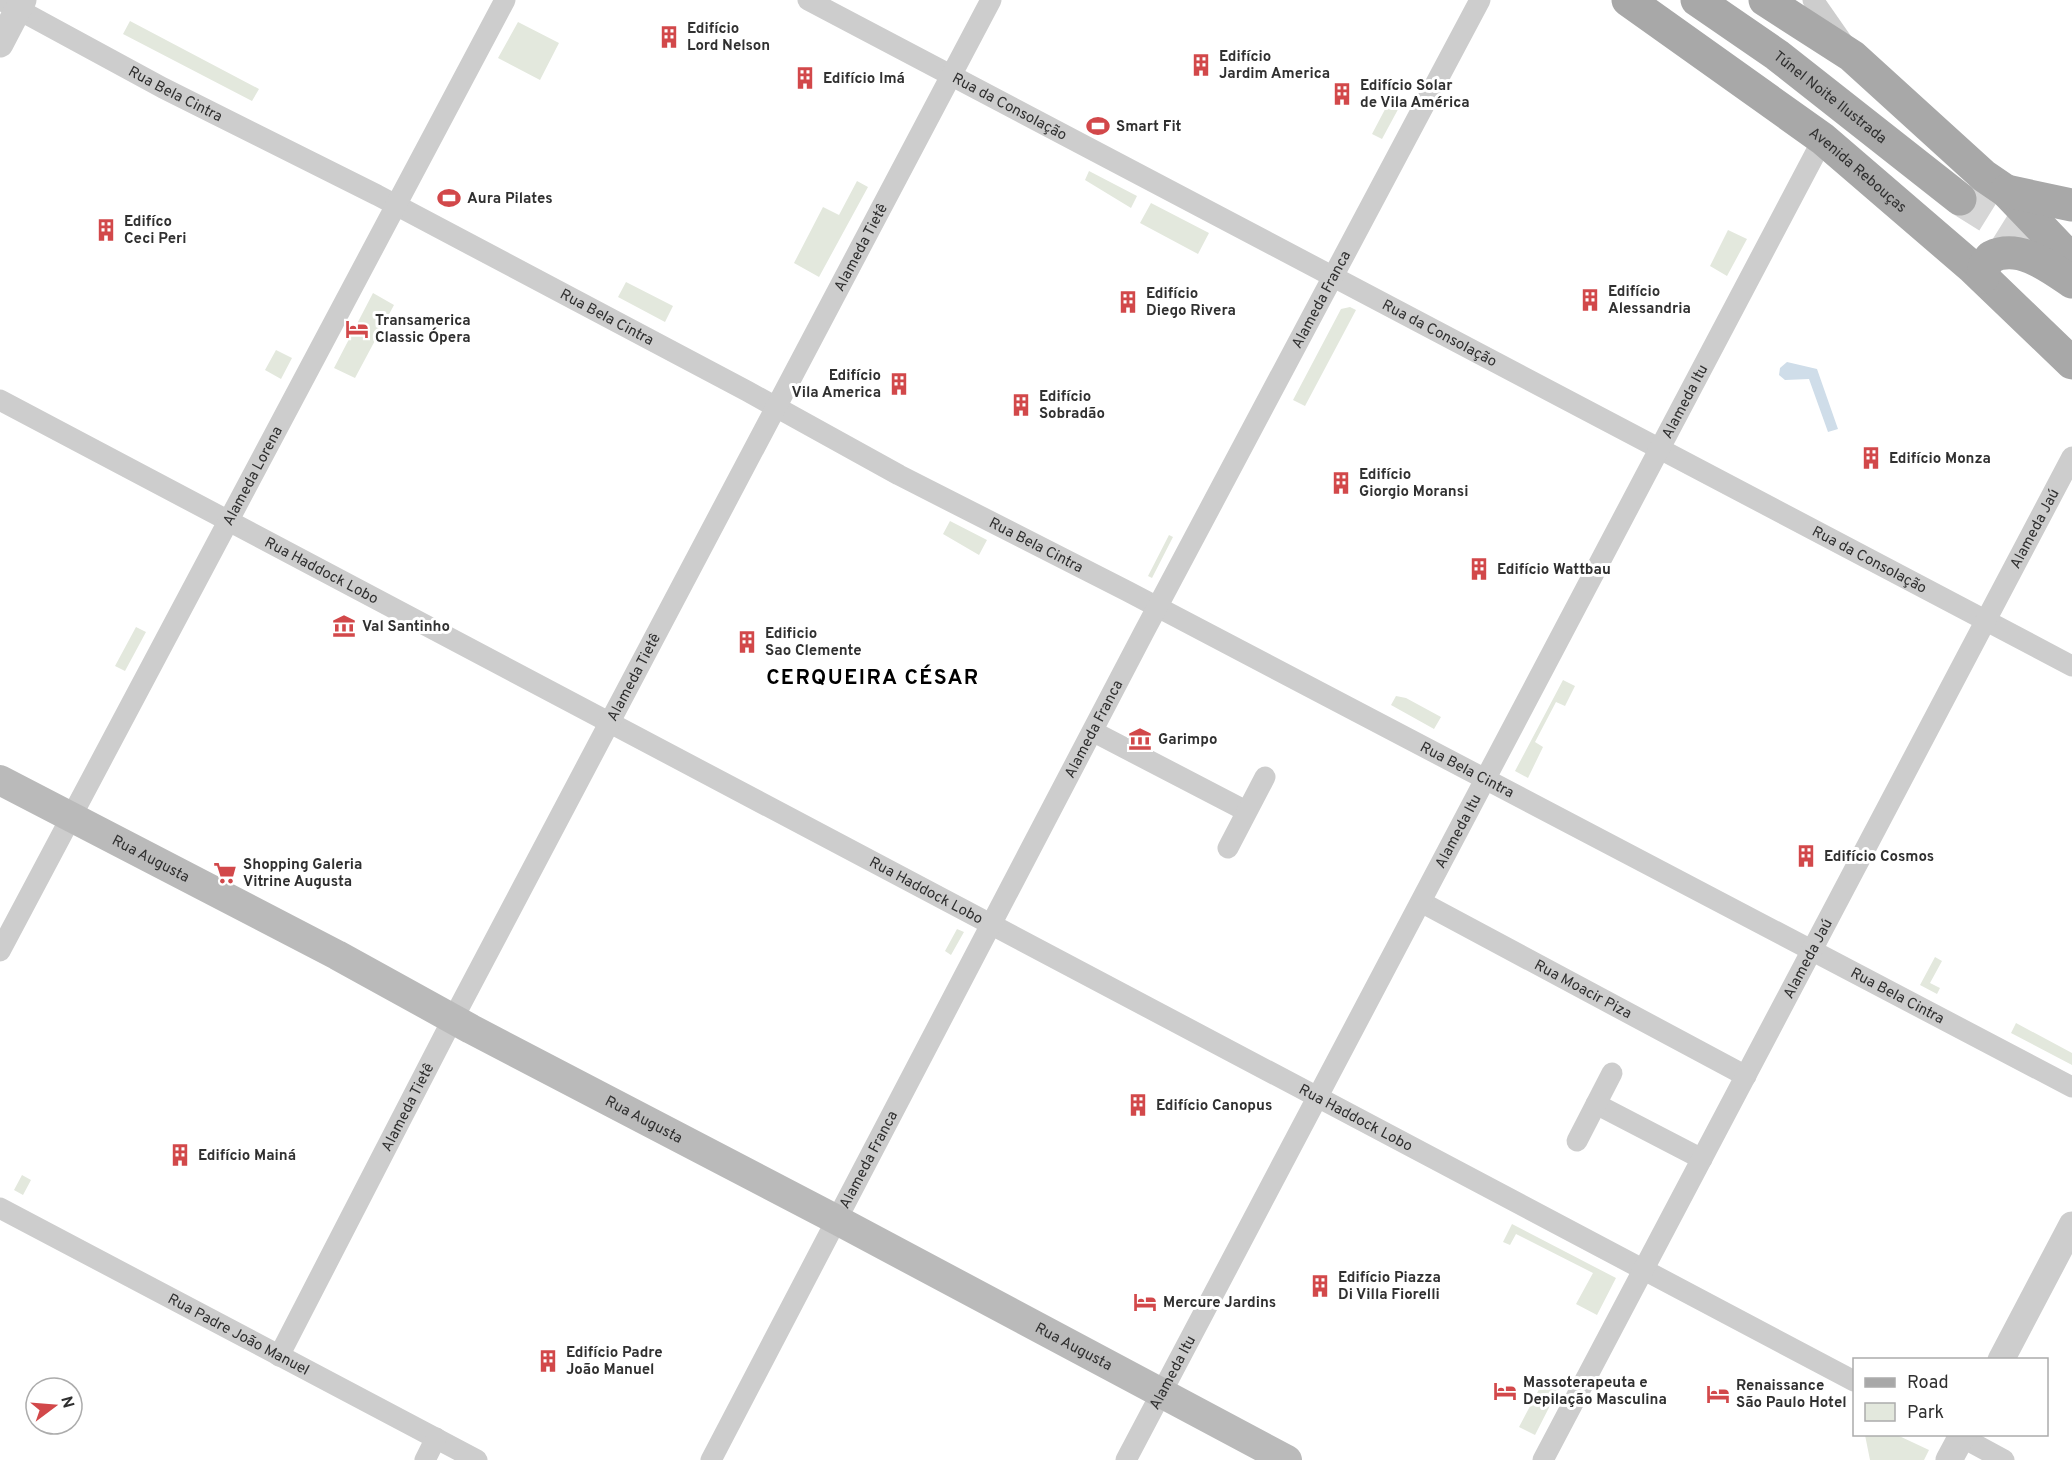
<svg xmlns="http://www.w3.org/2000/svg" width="2072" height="1460" viewBox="0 0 2072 1460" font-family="Overpass,sans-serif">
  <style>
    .green { fill: #e3e8dd }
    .water { fill: #cfdde9 }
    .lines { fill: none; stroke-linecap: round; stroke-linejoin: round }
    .primary-tunnel { stroke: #d6d6d6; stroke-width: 33; stroke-dasharray: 33 16; stroke-linecap: butt }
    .minor { stroke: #cdcdcd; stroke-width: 21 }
    .tertiary { stroke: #cdcdcd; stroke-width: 27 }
    .secondary { stroke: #bababa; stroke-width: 30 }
    .primary { stroke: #a8a8a8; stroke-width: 33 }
    .labels { text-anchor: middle; stroke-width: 6; stroke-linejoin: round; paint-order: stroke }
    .poi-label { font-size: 15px; font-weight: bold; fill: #303030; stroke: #fff; text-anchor: start }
    .street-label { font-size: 15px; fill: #303030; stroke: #fff }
    .district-label { font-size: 21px; font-weight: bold; letter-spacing: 1.5px; fill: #000; stroke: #fff }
  </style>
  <rect width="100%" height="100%" fill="#fff"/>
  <path class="green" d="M 130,21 L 259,89 L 252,101 L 123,34 Z
    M 518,22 L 559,43 L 540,80 L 498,58 Z
    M 1392,96 L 1402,102 L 1382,139 L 1372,134 Z
    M 1089,171 L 1137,196 L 1131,208 L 1085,180 Z
    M 857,181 L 868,187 L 819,277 L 794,263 L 823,207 L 839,215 Z
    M 1151,203 L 1209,233 L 1198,254 L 1140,223 Z
    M 1728,230 L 1747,239 L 1727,276 L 1710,266 Z
    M 626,282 L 673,306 L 665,322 L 618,297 Z
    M 373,293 L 394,305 L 355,378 L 334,368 Z
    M 1350,307 L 1356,310 L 1305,406 L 1293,400 L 1341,309 Z
    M 276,350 L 292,358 L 281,379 L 265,370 Z
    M 950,521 L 987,540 L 979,555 L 943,534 Z
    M 1169,535 L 1173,537 L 1152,578 L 1148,576 Z
    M 136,627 L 146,632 L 125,671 L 115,666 Z
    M 1563,680 L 1575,686 L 1565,706 L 1556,702 L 1535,742 L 1543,747 L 1528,778 L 1515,771 Z
    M 1396,696 L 1406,698 L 1441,717 L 1434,729 L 1391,705 Z
    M 957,929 L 964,932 L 951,955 L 945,951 Z
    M 1935,957 L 1942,961 L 1930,983 L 1940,988 L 1937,994 L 1920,985 Z
    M 2016,1023 L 2072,1053 L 2072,1065 L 2011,1033 Z
    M 22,1175 L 31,1180 L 23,1195 L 14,1190 Z
    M 1512,1224 L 1616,1278 L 1597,1315 L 1576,1304 L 1593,1273 L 1516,1234 L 1510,1245 L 1503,1242 Z
    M 1544,1380 L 1559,1388 L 1535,1435 L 1519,1427 Z
    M 1865,1435 L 1897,1435 L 1929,1450 L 1924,1460 L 1870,1460 Z"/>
  <path class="water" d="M 1787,362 L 1817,369 L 1838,429 L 1828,432 L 1809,379 L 1785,380 L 1779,375 L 1780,368 Z"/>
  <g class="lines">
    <path class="primary-tunnel" d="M 1960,199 L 2055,258"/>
    <g class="minor">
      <path id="s1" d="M 1,0 L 163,88 L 377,195 L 747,391 L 899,475 L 1127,591 L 2072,1087"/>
      <path id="s2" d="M 808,0 L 2072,666"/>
      <path d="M 1813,0 L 1843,43"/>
      <path id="s3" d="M 0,400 L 1854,1381"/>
      <path d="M 1094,732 L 1246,811"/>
      <path d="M 1228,848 L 1265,777"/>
      <path id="s4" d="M 1421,902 L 1746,1076"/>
      <path id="s5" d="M 0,951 L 505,0"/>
      <path d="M 1596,1104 L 1702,1159"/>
      <path d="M 1577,1141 L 1612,1073"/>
      <path id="s6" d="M 0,1208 L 477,1460"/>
      <path id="s7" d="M 279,1356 L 445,1034 L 991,0"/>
      <path d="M 1956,1434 L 2004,1460"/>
      <path d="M 425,1460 L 436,1438"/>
      <path id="s8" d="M 711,1460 L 1144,632 L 1480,0"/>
      <path id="s9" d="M 1126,1460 L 1823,139"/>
      <path id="s10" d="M 1543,1460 L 2072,457"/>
    </g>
    <path class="tertiary" d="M 0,44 L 23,0
      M 2001,1360 L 2072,1225
      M 1949,1460 L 1963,1434"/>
    <path class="secondary" id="s11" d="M 0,780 L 337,955 L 471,1029 L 837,1220 L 1287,1460"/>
    <g class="primary">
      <path id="s12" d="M 1628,0 L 1823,139 L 1973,268 L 2072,363"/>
      <path id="s13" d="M 1697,0 L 1777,55 L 1960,199"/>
      <path d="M 1765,0 L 1852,56 L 1984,176 L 2006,191 L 2072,260"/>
      <path d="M 2006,191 L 2072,205"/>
      <path d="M 1983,277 L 1984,266 L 1991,257 C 2019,243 2050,267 2072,282"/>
    </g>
  </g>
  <defs>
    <g id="building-bare" transform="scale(1.8)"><path d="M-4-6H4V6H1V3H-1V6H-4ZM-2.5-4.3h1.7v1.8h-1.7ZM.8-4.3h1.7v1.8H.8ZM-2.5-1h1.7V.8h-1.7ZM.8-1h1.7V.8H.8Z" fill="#d2484a" stroke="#fff" stroke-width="2.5" paint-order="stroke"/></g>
    <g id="stadium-bare" transform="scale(1.8)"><path d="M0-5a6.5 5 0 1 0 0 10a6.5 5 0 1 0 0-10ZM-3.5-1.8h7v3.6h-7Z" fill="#d2484a" stroke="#fff" stroke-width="2.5" paint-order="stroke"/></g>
    <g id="hotel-bare" transform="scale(1.8)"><path d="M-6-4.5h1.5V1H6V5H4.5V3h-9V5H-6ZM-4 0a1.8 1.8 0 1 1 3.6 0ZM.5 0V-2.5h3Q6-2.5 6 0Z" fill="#d2484a" stroke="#fff" stroke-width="2.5" paint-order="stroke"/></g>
    <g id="museum-bare" transform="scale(1.8)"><path d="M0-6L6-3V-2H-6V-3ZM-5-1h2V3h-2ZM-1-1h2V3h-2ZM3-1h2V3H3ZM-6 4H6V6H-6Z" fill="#d2484a" stroke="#fff" stroke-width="2.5" paint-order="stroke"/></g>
    <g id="supermarket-bare" transform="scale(1.8)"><path d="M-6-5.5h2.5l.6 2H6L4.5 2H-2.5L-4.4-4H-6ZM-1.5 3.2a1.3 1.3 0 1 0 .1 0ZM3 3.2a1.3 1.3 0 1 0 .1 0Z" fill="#d2484a" stroke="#fff" stroke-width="2.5" paint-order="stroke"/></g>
  </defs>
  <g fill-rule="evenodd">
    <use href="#building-bare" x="669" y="37"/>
    <use href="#building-bare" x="1201" y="65"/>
    <use href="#building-bare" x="805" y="78"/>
    <use href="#building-bare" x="1342" y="94"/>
    <use href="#stadium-bare" x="1098" y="126"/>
    <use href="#stadium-bare" x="449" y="198"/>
    <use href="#building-bare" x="106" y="230"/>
    <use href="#building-bare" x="1590" y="300"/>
    <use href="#building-bare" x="1128" y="302"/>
    <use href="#hotel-bare" x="357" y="329"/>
    <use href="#building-bare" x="899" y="384"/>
    <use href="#building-bare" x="1021" y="405"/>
    <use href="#building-bare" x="1871" y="458"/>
    <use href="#building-bare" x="1341" y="483"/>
    <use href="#building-bare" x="1479" y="569"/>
    <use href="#museum-bare" x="344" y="626"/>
    <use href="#building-bare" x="747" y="642"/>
    <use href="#museum-bare" x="1140" y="739"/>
    <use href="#building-bare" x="1806" y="856"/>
    <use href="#supermarket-bare" x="225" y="873"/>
    <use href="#building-bare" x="1138" y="1105"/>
    <use href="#building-bare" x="180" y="1155"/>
    <use href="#building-bare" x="1320" y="1286"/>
    <use href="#hotel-bare" x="1145" y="1302"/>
    <use href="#building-bare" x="548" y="1361"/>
    <use href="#hotel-bare" x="1505" y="1391"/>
    <use href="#hotel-bare" x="1718" y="1394"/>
  </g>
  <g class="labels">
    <g class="poi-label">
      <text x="687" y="33">Edifício<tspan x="687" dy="17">Lord Nelson</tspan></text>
      <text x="1219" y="61">Edifício<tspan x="1219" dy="17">Jardim America</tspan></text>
      <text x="823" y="83">Edifício Imá</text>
      <text x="1360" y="90">Edifício Solar<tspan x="1360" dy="17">de Vila América</tspan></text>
      <text x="1116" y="131">Smart Fit</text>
      <text x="467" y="203">Aura Pilates</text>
      <text x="124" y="226">Edifíco<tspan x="124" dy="17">Ceci Peri</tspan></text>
      <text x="1608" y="296">Edifício<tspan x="1608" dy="17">Alessandria</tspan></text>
      <text x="1146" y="298">Edifício<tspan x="1146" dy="17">Diego Rivera</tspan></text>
      <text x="375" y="325">Transamerica<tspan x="375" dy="17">Classic Ópera</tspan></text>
      <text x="881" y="380" text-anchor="end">Edifício<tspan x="881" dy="17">Vila America</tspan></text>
      <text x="1039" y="401">Edifício<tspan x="1039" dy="17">Sobradão</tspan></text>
      <text x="1889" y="463">Edifício Monza</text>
      <text x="1359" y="479">Edifício<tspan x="1359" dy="17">Giorgio Moransi</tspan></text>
      <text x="1497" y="574">Edifício Wattbau</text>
      <text x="362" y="631">Val Santinho</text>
      <text x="765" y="638">Edificio<tspan x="765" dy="17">Sao Clemente</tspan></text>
      <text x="1158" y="744">Garimpo</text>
      <text x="1824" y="861">Edifício Cosmos</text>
      <text x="243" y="869">Shopping Galeria<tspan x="243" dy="17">Vitrine Augusta</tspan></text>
      <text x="1156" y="1110">Edifício Canopus</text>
      <text x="198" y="1160">Edifício Mainá</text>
      <text x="1338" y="1282">Edifício Piazza<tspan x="1338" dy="17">Di Villa Fiorelli</tspan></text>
      <text x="1163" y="1307">Mercure Jardins</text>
      <text x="566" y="1357">Edifício Padre<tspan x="566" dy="17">João Manuel</tspan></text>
      <text x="1523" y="1387">Massoterapeuta e<tspan x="1523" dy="17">Depilação Masculina</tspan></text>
      <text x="1736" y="1390">Renaissance<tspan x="1736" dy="17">São Paulo Hotel</tspan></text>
    </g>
    <g class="street-label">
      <text dy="5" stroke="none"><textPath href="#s1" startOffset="198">Rua Bela Cintra</textPath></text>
      <text dy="5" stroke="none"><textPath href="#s13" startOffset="165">Túnel Noite Ilustrada</textPath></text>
      <text dy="5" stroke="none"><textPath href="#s2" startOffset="228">Rua da Consolação</textPath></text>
      <text dy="5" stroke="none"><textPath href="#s12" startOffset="286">Avenida Rebouças</textPath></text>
      <text dy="5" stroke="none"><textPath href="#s7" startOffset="1252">Alameda Tietê</textPath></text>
      <text dy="5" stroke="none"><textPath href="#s8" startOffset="1311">Alameda Franca</textPath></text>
      <text dy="5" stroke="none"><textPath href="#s1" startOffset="684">Rua Bela Cintra</textPath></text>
      <text dy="5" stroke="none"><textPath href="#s2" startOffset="714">Rua da Consolação</textPath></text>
      <text dy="5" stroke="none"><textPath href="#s9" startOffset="1197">Alameda Itu</textPath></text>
      <text dy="5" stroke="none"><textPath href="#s5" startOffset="538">Alameda Lorena</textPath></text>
      <text dy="5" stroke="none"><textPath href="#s10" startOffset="1053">Alameda Jaú</textPath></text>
      <text dy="5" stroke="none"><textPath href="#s1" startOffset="1170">Rua Bela Cintra</textPath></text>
      <text dy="5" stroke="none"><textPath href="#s2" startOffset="1200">Rua da Consolação</textPath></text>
      <text dy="5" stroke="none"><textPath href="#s3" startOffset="364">Rua Haddock Lobo</textPath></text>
      <text dy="5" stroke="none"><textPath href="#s7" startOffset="766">Alameda Tietê</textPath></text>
      <text dy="5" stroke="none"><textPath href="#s8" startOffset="825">Alameda Franca</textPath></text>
      <text dy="5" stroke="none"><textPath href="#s1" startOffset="1656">Rua Bela Cintra</textPath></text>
      <text dy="5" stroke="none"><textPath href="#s9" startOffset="711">Alameda Itu</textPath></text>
      <text dy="5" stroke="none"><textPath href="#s11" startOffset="170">Rua Augusta</textPath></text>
      <text dy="5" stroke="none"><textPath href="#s3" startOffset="1048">Rua Haddock Lobo</textPath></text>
      <text dy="5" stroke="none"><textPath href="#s10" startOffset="567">Alameda Jaú</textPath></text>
      <text dy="5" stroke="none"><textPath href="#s4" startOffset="184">Rua Moacir Piza</textPath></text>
      <text dy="5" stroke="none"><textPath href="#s1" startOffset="2142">Rua Bela Cintra</textPath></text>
      <text dy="5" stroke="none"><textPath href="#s7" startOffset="280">Alameda Tietê</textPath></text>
      <text dy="5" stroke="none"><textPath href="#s3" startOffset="1534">Rua Haddock Lobo</textPath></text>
      <text dy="5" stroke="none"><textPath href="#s11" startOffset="728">Rua Augusta</textPath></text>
      <text dy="5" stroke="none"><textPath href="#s8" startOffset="339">Alameda Franca</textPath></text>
      <text dy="5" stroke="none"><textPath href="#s6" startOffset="270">Rua Padre João Manuel</textPath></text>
      <text dy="5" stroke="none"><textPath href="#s11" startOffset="1214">Rua Augusta</textPath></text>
      <text dy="5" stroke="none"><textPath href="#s9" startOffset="99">Alameda Itu</textPath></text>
    </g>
    <g class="district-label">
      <text x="873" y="684">CERQUEIRA CÉSAR</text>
    </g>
  </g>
  <rect x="1853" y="1358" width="195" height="78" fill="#ffffff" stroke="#acacac" stroke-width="1.5"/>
  <rect x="1865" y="1378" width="30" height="9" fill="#a8a8a8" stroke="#acacac" stroke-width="1.5"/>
  <text x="1907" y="1388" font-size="18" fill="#303030">Road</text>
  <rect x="1865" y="1403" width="30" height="18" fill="#e3e8dd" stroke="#acacac" stroke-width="1.5"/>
  <text x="1907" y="1418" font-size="18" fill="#303030">Park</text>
  <g transform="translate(54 1406) rotate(74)"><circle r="28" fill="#ffffff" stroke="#acacac" stroke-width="1.5"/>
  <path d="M0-4.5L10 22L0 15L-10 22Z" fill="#d2484a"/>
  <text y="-9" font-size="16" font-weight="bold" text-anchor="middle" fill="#303030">N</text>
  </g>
</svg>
